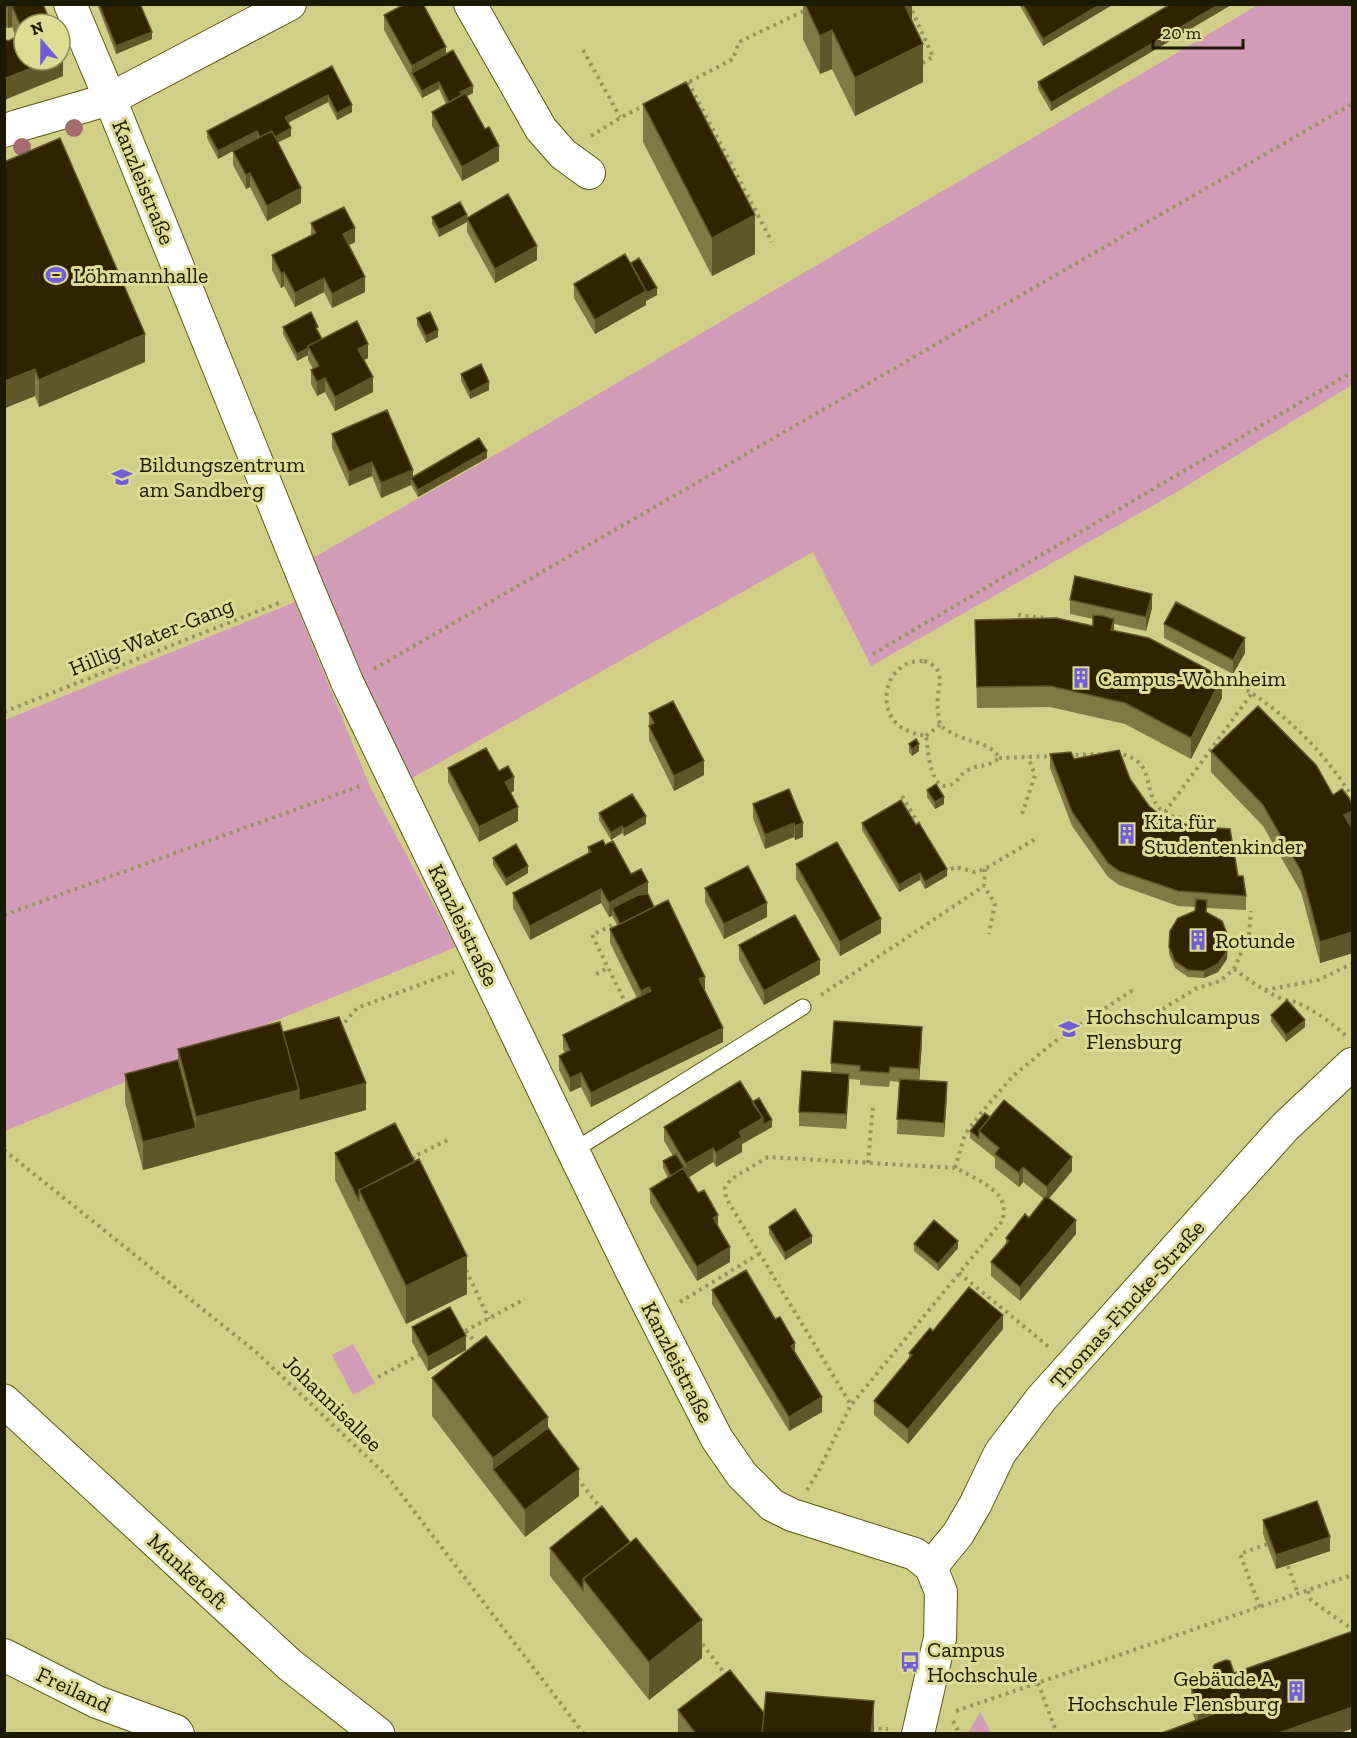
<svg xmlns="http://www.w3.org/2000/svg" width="1357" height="1738" viewBox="0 0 1357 1738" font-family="'Zilla Slab',serif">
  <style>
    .green { fill: #d29cb8 }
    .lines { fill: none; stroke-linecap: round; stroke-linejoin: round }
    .service-casing { stroke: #5d5a0e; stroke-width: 17 }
    .minor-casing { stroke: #5d5a0e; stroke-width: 34 }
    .tertiary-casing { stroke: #5d5a0e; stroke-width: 35 }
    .path { stroke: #97955d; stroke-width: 4; stroke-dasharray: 3 4.5; stroke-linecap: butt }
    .service { stroke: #fff; stroke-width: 15 }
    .minor { stroke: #fff; stroke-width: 32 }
    .tertiary { stroke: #fff; stroke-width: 33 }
    .tree { fill: #a56c70 }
    .wall { fill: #817844 }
    .shaded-wall { fill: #615629 }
    .building { fill: #312300; stroke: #615629; stroke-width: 1.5 }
    .labels { text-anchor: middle; stroke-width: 6; stroke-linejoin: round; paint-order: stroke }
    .street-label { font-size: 22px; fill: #1b1900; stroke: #dedb94 }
    .poi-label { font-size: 22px; fill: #1b1900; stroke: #dedb94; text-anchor: start }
  </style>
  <rect width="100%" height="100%" fill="#d1ce88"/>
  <path class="green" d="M 1258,5 L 1352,5 L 1352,385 L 1175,493 L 871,666 L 813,552 L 407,781 L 309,560 L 488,459 Z
    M 295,602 L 371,789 L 456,947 L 5,1131 L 5,720 Z
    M 353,1344 L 375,1383 L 353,1395 L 332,1355 Z
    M 980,1712 L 991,1733 L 968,1733 Z"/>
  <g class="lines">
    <g class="service-casing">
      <path id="service" d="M 573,1151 L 803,1007"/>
    </g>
    <g class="minor-casing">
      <path id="minor" d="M 70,4 L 110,99 L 309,591 L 348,684 L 573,1151 L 631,1270 L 717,1439 L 742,1475 L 772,1505 L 792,1515 L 915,1554 L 931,1567 L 941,1592 L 940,1638 L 918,1734
        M 470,4 L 541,129 L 563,154 L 589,173
        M 4,131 L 17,126 L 110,99 L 290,4
        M 931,1567 L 958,1534 L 975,1505 L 1000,1453 L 1041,1399 L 1285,1127 L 1352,1064
        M 4,1655 L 97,1702 L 176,1731 L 178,1734"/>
    </g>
    <g class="tertiary-casing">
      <path id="tertiary" d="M 4,1401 L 290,1665 L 378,1734"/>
    </g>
    <path class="path" d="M 909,4 L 933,57 L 922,63
      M 583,50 L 620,117
      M 688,82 L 772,242
      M 683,85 L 733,59 L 739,42 L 806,10
      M 591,136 L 620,118 L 647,104
      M 1018,615 L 1046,618
      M 873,654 L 1352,372
      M 924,661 C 944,668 940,679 938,696 C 937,706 938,715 940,725 C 947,731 956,736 966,739 C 978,744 993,745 999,758 C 987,768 980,764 968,770 C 961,773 958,782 950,785 C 930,793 928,748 926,736 C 917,734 907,732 899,726 C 880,710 883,677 905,665 C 911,661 918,661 924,661 Z
      M 374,669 L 1352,104
      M 1220,676 C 1230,682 1243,687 1253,694 C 1292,720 1328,757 1352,797
      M 4,712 L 281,602
      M 926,736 L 940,725
      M 1116,753 C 1161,760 1138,793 1164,812 C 1180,823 1205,813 1215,832
      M 1068,755 L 1106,754
      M 999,758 L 1055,756
      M 902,796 L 920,826
      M 1165,812 L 1252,693
      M 1022,814 L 1035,775 L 1028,757
      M 945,869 L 946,871 L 956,867 L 975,872 L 985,869 L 1037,838
      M 985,869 L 984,886 L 995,904 L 989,934
      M 4,915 L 363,785
      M 612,925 L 592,935 L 627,1006
      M 1234,969 C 1248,979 1262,990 1278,997 C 1283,1000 1290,1000 1295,1002 C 1311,1008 1334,1024 1346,1036
      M 596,974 L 608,968
      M 1265,990 L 1318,980 L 1352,964
      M 821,995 L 984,886
      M 1150,1017 L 1195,989 L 1220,981 L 1234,969 L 1249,935 L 1251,911
      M 340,1028 L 357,1008 L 454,972
      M 4,1150 L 256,1352 L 388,1477 L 584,1734
      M 868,1163 L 873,1106
      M 417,1166 L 413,1157 L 450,1139
      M 955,1168 L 965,1134 L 981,1113 L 1013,1076 L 1058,1039 L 1133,990
      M 466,1270 L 489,1319
      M 959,1273 L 1049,1347
      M 680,1302 L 759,1254
      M 465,1331 L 525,1299
      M 466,1331 L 479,1347
      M 378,1377 L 423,1353
      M 577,1478 L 602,1510
      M 807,1490 L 819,1470 L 851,1405 L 1003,1220 C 1003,1214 1005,1206 1002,1201 C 996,1187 968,1174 955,1168 L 768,1157 L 731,1179 L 725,1188 L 726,1198 L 851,1405
      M 1288,1566 L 1298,1594
      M 1308,1591 L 1311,1600 L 1352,1629
      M 1260,1607 L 1240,1554 L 1267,1544
      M 698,1638 L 728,1678
      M 1038,1683 L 1057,1734
      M 956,1711 L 1352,1575
      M 953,1721 L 960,1734
      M 871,1728 L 888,1729"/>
    <use href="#service" class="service"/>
    <use href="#minor" class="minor"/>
    <use href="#tertiary" class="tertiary"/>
  </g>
  <g class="tree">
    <circle cx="74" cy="128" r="9"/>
    <circle cx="22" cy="147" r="9"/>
  </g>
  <path class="wall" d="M 4,4 L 43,4 L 63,76 L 4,100 L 4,39 L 8,41 L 16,37 L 12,27 L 8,28 L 4,27 Z
    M 97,4 L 143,4 L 140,6 L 152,39 L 116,54 Z
    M 803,4 L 912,4 L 912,21 L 923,82 L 855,116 L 832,69 L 820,74 L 803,39 Z
    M 1019,4 L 1114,4 L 1043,46 Z
    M 1171,4 L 1051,111 L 1038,89 L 1038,82 Z
    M 384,15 L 446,54 L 473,93 L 466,96 L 499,161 L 462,181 L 432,126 L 432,112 L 446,104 L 439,89 L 422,98 L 384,30 Z
    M 332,66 L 352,112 L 337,120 L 328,102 L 288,123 L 291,136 L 278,142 L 301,203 L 267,221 L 250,187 L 246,189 L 233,165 L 233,151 L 257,138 L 218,159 L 207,138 L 207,131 Z
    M 643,104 L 755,254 L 712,276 L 643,142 Z
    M 4,162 L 145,362 L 39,407 L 35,396 L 5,408 L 4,407 Z
    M 432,217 L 467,218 L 537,260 L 495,283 L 467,232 L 467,222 L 439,237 L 432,224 Z
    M 311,223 L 355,242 L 349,245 L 365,292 L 332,308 L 324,292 L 295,307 L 284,286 L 281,288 L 272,270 L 272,255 L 311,235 Z
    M 631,263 L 657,295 L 646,301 L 646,305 L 595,334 L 574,298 L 574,284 Z
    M 417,318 L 438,337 L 426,343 L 417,325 Z
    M 283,327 L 318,333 L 322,339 L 368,358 L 364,360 L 373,392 L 335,411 L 325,392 L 317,396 L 311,384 L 311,370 L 313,369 L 308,360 L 308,355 L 297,361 L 283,334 Z
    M 461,374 L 489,390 L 470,399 L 461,381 Z
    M 332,434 L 413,476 L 487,458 L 418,497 L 411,485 L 381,498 L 372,476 L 349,486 L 332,448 Z
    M 1070,600 L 1152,608 L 1146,631 L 1114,624 L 1114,630 L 1222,698 L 1191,759 L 1125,724 L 1050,707 L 977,708 L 975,620 L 1093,626 L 1093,619 L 1070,614 Z
    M 1164,624 L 1245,653 L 1233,674 L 1164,638 Z
    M 649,713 L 704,775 L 674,791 L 649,740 Z
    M 909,744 L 919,751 L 912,756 L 909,752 Z
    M 1211,751 L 1333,795 L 1353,807 L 1353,953 L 1320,963 L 1301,892 L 1263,826 L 1211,772 Z
    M 1050,754 L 1074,759 L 1130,779 L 1149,806 L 1238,876 L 1246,896 L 1246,910 L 1207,908 L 1206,912 L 1228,943 L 1227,959 L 1218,972 L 1204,978 L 1188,977 L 1175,968 L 1169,954 L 1169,947 L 1195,911 L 1195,907 L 1178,906 L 1119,885 L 1108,877 L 1072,826 L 1050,768 Z
    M 448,768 L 499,771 L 514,791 L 511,793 L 518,821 L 479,842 L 448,782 Z
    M 789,789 L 803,837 L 795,840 L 794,837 L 765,849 L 753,818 L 753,804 Z
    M 927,790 L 944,804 L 935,809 L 927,797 Z
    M 599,813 L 646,824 L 624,836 L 622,833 L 611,840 L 599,820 Z
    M 862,823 L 947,876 L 925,889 L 920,880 L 899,892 L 862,830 Z
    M 605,845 L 648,894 L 654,907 L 705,991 L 723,1042 L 591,1107 L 581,1087 L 570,1092 L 559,1070 L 559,1056 L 565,1053 L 563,1049 L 563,1035 L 637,998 L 610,943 L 610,929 L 617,925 L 612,916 L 609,917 L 601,903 L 530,940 L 513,908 L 513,893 L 588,854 L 588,847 Z
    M 493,858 L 528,873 L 506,886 L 493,865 Z
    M 796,864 L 881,933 L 840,956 L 796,879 Z
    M 705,888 L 767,917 L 724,939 L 705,902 Z
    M 739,945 L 820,974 L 764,1005 L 739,960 Z
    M 1271,1015 L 1305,1027 L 1286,1042 L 1271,1022 Z
    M 283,1032 L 366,1110 L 143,1170 L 125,1102 L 125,1074 L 178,1060 L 178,1049 Z
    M 922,1042 L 919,1080 L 947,1096 L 944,1137 L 897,1134 L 899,1082 L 890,1081 L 889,1087 L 860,1085 L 860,1080 L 849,1079 L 846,1129 L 799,1126 L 799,1112 L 831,1073 L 831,1063 Z
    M 752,1102 L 772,1127 L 742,1144 L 742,1152 L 716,1167 L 713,1162 L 688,1177 L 718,1228 L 730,1262 L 697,1281 L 650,1203 L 650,1189 L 668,1178 L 663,1168 L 663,1161 L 673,1156 L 664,1141 L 664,1127 Z
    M 990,1117 L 1072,1171 L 1049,1198 L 1076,1234 L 1020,1301 L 991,1276 L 991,1262 L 1006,1245 L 1006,1238 L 1029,1218 L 1044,1199 L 1023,1182 L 1019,1187 L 995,1168 L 995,1158 L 970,1138 L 970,1131 Z
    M 335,1153 L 467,1294 L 406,1324 L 335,1180 Z
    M 769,1227 L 812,1243 L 785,1260 L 769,1234 Z
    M 914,1244 L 958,1248 L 938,1271 L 914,1251 Z
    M 712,1290 L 795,1353 L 822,1412 L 789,1431 L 712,1304 Z
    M 412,1327 L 466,1350 L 428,1371 L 412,1342 Z
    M 1003,1329 L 908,1444 L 874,1415 L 874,1401 L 909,1359 L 909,1353 L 933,1331 Z
    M 432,1378 L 548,1428 L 579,1496 L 525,1537 L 432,1416 Z
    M 1263,1520 L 1330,1551 L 1276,1569 L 1263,1534 Z
    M 550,1548 L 702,1658 L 649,1700 L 550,1576 Z
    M 1213,1667 L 1234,1673 L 1353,1728 L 1337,1734 L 1159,1734 L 1195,1720 L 1191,1707 L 1191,1686 L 1213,1678 Z
    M 678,1710 L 764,1713 L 874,1734 L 678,1734 Z"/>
  <path class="shaded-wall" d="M 901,4 L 912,4 L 912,30 Z
    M 1101,4 L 1114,4 L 1043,46 L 1043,39 Z
    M 1220,4 L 1233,4 L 1051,111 L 1051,103 Z
    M 12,6 L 12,27 L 8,28 L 8,7 Z
    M 832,30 L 832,69 L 820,74 L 820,36 Z
    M 152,32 L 152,39 L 116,54 L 116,46 Z
    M 923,44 L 923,82 L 855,116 L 855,78 Z
    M 446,47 L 446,61 L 412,73 L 412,80 L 412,66 Z
    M 63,55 L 63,76 L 4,100 L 4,79 L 51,60 L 60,60 L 60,56 Z
    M 439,82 L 439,89 L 422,98 L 422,91 Z
    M 473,86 L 473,93 L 460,100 L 460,92 Z
    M 328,95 L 328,102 L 285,124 L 285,117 Z
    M 352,105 L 352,112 L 337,120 L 337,113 Z
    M 291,128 L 291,136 L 263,150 L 263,143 Z
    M 257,131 L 257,138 L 218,159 L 218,151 Z
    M 499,146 L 499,161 L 462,181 L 462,167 Z
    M 250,173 L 250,187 L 246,189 L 246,175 Z
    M 301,188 L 301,203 L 267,221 L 267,206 Z
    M 467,215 L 467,222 L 439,237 L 439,230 Z
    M 755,215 L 755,254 L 712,276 L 712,238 Z
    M 355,228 L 355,242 L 343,248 L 343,234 Z
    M 537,246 L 537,260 L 495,283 L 495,269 Z
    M 284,272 L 284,286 L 281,288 L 281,273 Z
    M 365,277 L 365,292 L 332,308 L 332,294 Z
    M 324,278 L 324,292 L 295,307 L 295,293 Z
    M 657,288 L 657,295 L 646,301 L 646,305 L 595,334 L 595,320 L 646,291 Z
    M 438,330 L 438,337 L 426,343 L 426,336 Z
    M 145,334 L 145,362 L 39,407 L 39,380 Z
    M 368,344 L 368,358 L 358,363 L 358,349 Z
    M 308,348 L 308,355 L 297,361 L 297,354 Z
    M 35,369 L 35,396 L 5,408 L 5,381 Z
    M 373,377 L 373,392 L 335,411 L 335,397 Z
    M 325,378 L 325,392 L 317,396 L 317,382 Z
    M 489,382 L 489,390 L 470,399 L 470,392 Z
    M 487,451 L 487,458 L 418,497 L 418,490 Z
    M 372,462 L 372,476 L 349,486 L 349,472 Z
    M 413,470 L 413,481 L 411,478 L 411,485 L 381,498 L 381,483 Z
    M 1152,594 L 1152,608 L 1146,631 L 1146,617 Z
    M 1114,619 L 1114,640 L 1111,630 Z
    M 1245,638 L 1245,653 L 1233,674 L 1233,660 Z
    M 1222,677 L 1222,698 L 1191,759 L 1191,738 Z
    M 919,744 L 919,751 L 912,756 L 912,749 Z
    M 704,761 L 704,775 L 674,791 L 674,776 Z
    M 514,777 L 514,791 L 505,796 L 505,782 Z
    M 944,797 L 944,804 L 935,809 L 935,802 Z
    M 518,807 L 518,821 L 479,842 L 479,827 Z
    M 1353,811 L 1353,832 L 1344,815 Z
    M 646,816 L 646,824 L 624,836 L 624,829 Z
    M 794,823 L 794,837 L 765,849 L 765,835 Z
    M 803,823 L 803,837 L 795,840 L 795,826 Z
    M 622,826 L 622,833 L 611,840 L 611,833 Z
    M 528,866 L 528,873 L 506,886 L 506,879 Z
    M 947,869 L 947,876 L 925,889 L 925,882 Z
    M 920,873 L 920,880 L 899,892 L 899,885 Z
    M 648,882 L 648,897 L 612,908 L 612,916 L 609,917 L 609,903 Z
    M 601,889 L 601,903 L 530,940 L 530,926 Z
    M 767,903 L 767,917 L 724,939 L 724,924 Z
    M 881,919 L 881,933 L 840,956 L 840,942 Z
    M 1353,932 L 1353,953 L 1320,963 L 1320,942 Z
    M 1228,936 L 1227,959 L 1218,972 L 1204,978 L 1204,971 Z
    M 820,960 L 820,974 L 764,1005 L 764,991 Z
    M 705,977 L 705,991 L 699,979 Z
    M 649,987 L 649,1002 L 641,1006 L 641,991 Z
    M 1305,1020 L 1305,1027 L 1286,1042 L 1286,1035 Z
    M 922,1027 L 922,1042 L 919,1084 L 919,1069 Z
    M 723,1028 L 723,1042 L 591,1107 L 591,1093 Z
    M 581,1073 L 581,1087 L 570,1092 L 570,1078 Z
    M 849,1074 L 849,1088 L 846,1129 L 846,1114 Z
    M 947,1082 L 947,1096 L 944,1137 L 944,1123 Z
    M 366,1083 L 366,1110 L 143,1170 L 143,1142 L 196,1128 L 196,1117 L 299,1090 Z
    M 763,1118 L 772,1120 L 772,1127 L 742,1144 L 742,1152 L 716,1167 L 716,1153 L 739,1132 Z
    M 713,1148 L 713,1162 L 688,1178 L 686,1174 L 686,1164 Z
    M 1072,1157 L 1072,1171 L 1047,1201 L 1047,1187 Z
    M 1023,1167 L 1023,1182 L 1019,1187 L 1019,1173 Z
    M 718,1215 L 718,1229 L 713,1218 Z
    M 1076,1220 L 1076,1234 L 1020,1301 L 1020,1287 Z
    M 812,1236 L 812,1243 L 785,1260 L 785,1253 Z
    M 958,1241 L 958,1248 L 938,1271 L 938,1264 Z
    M 730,1247 L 730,1262 L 697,1281 L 697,1267 Z
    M 467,1256 L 467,1294 L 406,1324 L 406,1286 Z
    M 1003,1315 L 1003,1329 L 908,1444 L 908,1429 Z
    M 466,1336 L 466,1350 L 428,1371 L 428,1357 Z
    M 795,1343 L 795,1357 L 791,1346 Z
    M 822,1397 L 822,1412 L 789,1431 L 789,1417 Z
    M 548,1417 L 548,1455 L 493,1469 L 493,1458 Z
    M 579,1469 L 579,1496 L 525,1537 L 525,1510 Z
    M 1330,1537 L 1330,1551 L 1276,1569 L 1276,1555 Z
    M 702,1620 L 702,1658 L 649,1700 L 649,1662 Z
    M 874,1701 L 874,1734 L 871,1734 Z
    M 1210,1704 L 1210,1724 L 1198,1729 L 1198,1708 Z
    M 1353,1707 L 1353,1728 L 1337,1734 L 1276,1734 Z"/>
  <path class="building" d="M 4,4 L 43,4 L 51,24 L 24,24 L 24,60 L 51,60 L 4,79 L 4,39 L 8,41 L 24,34 L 12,6 L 8,7 L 4,6 Z
    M 99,4 L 140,4 L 152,32 L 116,46 Z
    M 405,4 L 423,4 L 446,47 L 412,66 L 384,15 Z
    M 805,4 L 904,4 L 923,44 L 855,78 L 832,30 L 820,36 Z
    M 1023,4 L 1101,4 L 1043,39 Z
    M 1171,4 L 1220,4 L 1051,103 L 1038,82 Z
    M 60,46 L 63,55 L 60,56 Z
    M 453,50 L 473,86 L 460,92 L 462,95 L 449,102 L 439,82 L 422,91 L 412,73 Z
    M 332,66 L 352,105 L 337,113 L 328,95 L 285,117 L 291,128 L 275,137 L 272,131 L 260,137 L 257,131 L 218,151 L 207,131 Z
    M 686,82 L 755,215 L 712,238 L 643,104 Z
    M 465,93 L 485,129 L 489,127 L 499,146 L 462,167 L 432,112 Z
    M 272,131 L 301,188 L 267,206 L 250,173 L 246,175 L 233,151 Z
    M 60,138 L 145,334 L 39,380 L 35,369 L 5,381 L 4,162 Z
    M 508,194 L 537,246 L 495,269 L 467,218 Z
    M 460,202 L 467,215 L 439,230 L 432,217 Z
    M 344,207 L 355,228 L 343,234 L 365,277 L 332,294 L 324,278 L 295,293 L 284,272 L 281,273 L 272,255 L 316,233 L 311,223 Z
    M 625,254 L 646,291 L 595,320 L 574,284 Z
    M 639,258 L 657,288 L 646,293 L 646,291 L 631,263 Z
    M 311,312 L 318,327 L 316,328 L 322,339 L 308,346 L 308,348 L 297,354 L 283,327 Z
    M 430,312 L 438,330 L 426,336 L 417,318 Z
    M 357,321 L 368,344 L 358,349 L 373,377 L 335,397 L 325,378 L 317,382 L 311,370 L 319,366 L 308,346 Z
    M 481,364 L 489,382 L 470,392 L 461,374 Z
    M 387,410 L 413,470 L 381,483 L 372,462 L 349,472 L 332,434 Z
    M 479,438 L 487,451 L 418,490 L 411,478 Z
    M 1075,576 L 1152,594 L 1146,617 L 1070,600 Z
    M 1176,602 L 1245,638 L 1233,660 L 1164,624 Z
    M 1093,615 L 1104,616 L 1114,619 L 1111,630 L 1149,638 L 1222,677 L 1191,738 L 1125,703 L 1050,686 L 977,687 L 975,620 L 1056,618 L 1093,626 Z
    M 673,701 L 704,761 L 674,776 L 649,726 L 654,723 L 649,713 Z
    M 1258,706 L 1316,765 L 1333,795 L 1342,789 L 1349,798 L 1353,807 L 1353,811 L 1344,815 L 1353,830 L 1353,932 L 1320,942 L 1301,871 L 1263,805 L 1211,751 Z
    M 916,739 L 919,744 L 912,749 L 909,744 Z
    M 486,748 L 499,771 L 508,766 L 514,777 L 505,782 L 518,807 L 479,827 L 448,768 Z
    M 1119,750 L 1130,779 L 1149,806 L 1159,814 L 1190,826 L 1230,829 L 1238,876 L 1243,876 L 1246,896 L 1178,891 L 1119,871 L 1108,863 L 1072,812 L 1050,754 L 1071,752 L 1074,759 Z
    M 936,784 L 944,797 L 935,802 L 927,790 Z
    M 789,789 L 803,823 L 795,826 L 794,823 L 765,835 L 753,804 Z
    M 632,794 L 646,816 L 624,829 L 622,826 L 611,833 L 599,813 Z
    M 901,800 L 916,825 L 919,823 L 947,869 L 925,882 L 920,873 L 899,885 L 862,823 Z
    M 603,840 L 605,845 L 613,841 L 631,874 L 641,869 L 648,882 L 609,903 L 601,889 L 530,926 L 513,893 L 591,852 L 588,847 Z
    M 837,842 L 881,919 L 840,942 L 796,864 Z
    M 516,844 L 528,866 L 506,879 L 493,858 Z
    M 748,866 L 767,903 L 724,924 L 705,888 Z
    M 648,894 L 654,907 L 620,924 L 612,908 L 638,895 Z
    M 1196,899 L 1207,900 L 1206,912 L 1222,921 L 1228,936 L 1227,951 L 1218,964 L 1204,971 L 1188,970 L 1175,961 L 1169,947 L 1170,931 L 1178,918 L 1195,911 Z
    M 668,900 L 705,977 L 699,979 L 723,1028 L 591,1093 L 581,1073 L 570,1078 L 559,1056 L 570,1050 L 563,1035 L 651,991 L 649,987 L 641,991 L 610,929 Z
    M 795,915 L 820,960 L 764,991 L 739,945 Z
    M 1287,1000 L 1305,1020 L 1286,1035 L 1271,1015 Z
    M 339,1017 L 366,1083 L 299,1101 L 299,1090 L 283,1032 Z
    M 834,1021 L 922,1027 L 919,1069 L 890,1067 L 889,1073 L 860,1071 L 860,1066 L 831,1063 Z
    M 280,1022 L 299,1090 L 196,1117 L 178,1049 Z
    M 178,1060 L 196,1128 L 143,1142 L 125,1074 Z
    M 802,1071 L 849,1074 L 846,1114 L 799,1112 Z
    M 900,1079 L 947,1082 L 944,1123 L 897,1119 Z
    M 740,1081 L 763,1118 L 739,1132 L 742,1137 L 716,1153 L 713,1148 L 686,1164 L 664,1127 Z
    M 759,1098 L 772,1120 L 763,1125 L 763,1118 L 752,1102 Z
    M 1004,1100 L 1072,1157 L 1047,1187 L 1023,1167 L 1019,1173 L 995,1154 L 999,1148 L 979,1131 Z
    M 985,1113 L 990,1117 L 979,1131 L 979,1138 L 970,1131 Z
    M 395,1123 L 415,1162 L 359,1190 L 359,1201 L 335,1153 Z
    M 676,1154 L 688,1173 L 687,1174 L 683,1168 L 671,1176 L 663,1161 Z
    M 419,1159 L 467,1256 L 406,1286 L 359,1190 Z
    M 683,1168 L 698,1193 L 704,1190 L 718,1215 L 713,1218 L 730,1247 L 697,1267 L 650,1189 Z
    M 1046,1196 L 1076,1220 L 1020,1287 L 991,1262 L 1009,1241 L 1006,1238 L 1025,1214 L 1029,1218 Z
    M 795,1209 L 812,1236 L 785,1253 L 769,1227 Z
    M 934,1220 L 958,1241 L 938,1264 L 914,1244 Z
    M 746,1270 L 775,1319 L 780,1317 L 795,1343 L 791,1346 L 822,1397 L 789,1417 L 712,1290 Z
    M 969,1287 L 1003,1315 L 908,1429 L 874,1401 L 912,1355 L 909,1353 L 930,1328 L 933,1331 Z
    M 450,1307 L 466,1336 L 428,1357 L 412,1327 Z
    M 486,1336 L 548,1417 L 493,1458 L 432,1378 Z
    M 548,1428 L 579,1469 L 525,1510 L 493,1469 Z
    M 1317,1501 L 1330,1537 L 1276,1555 L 1263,1520 Z
    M 602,1506 L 630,1542 L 583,1579 L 583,1590 L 550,1548 Z
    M 636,1538 L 702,1620 L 649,1662 L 583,1579 Z
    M 1353,1631 L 1353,1707 L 1276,1734 L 1159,1734 L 1214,1714 L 1210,1704 L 1198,1708 L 1191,1686 L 1217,1677 L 1213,1667 L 1215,1664 L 1226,1660 L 1230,1661 L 1234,1673 Z
    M 730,1670 L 764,1713 L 762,1734 L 696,1734 L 678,1710 Z
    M 766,1692 L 874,1701 L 871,1734 L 762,1734 Z"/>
  <defs>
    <g id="stadium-bare" transform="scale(1.62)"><path d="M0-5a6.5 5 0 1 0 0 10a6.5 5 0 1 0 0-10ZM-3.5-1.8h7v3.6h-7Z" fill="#715dd7" stroke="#dedb94" stroke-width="2.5" paint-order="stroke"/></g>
    <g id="school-bare" transform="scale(1.62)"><path d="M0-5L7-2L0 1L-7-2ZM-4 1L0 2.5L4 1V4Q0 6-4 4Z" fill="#715dd7" stroke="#dedb94" stroke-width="2.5" paint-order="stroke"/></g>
    <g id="building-bare" transform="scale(1.62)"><path d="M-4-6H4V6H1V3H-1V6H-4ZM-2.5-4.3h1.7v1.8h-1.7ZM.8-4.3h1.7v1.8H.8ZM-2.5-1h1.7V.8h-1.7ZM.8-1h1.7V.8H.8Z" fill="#715dd7" stroke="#dedb94" stroke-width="2.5" paint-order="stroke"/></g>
    <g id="university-bare" transform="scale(1.62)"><path d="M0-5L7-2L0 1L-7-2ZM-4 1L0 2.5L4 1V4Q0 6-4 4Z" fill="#715dd7" stroke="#dedb94" stroke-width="2.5" paint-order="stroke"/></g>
    <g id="bus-bare" transform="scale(1.62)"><path d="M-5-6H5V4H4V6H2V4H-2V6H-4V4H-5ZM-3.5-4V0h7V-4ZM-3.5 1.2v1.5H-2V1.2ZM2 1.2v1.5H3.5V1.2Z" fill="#715dd7" stroke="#dedb94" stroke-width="2.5" paint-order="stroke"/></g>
  </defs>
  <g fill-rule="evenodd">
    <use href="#stadium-bare" x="56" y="275"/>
    <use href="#school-bare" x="122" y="477"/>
    <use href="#building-bare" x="1081" y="678"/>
    <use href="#building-bare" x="1127" y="834"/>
    <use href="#building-bare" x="1198" y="940"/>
    <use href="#university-bare" x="1069" y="1029"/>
    <use href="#bus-bare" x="910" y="1662"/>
    <use href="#building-bare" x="1296" y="1691"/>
  </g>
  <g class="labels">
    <g class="street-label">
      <text transform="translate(144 182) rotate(68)" y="8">Kanzleistraße</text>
      <text transform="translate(151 636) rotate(-22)" y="8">Hillig-Water-Gang</text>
      <text transform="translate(464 925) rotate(64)" y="8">Kanzleistraße</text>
      <text transform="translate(1127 1304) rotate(-48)" y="8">Thomas-Fincke-Straße</text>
      <text transform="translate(678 1362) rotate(63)" y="8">Kanzleistraße</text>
      <text transform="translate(333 1403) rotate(44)" y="8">Johannisallee</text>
      <text transform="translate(188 1571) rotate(43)" y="8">Munketoft</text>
      <text transform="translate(74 1689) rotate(25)" y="8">Freiland</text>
    </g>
    <g class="poi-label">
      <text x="73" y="283">Löhmannhalle</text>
      <text x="139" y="472">Bildungszentrum<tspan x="139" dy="25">am Sandberg</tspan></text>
      <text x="1098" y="686">Campus-Wohnheim</text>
      <text x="1144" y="829">Kita für<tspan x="1144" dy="25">Studentenkinder</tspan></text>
      <text x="1215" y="948">Rotunde</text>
      <text x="1086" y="1024">Hochschulcampus<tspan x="1086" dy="25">Flensburg</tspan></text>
      <text x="927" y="1657">Campus<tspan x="927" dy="25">Hochschule</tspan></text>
      <text x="1279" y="1686" text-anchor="end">Gebäude A,<tspan x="1279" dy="25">Hochschule Flensburg</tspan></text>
    </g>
  </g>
  <rect width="1357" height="1738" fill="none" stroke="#1b1900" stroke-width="12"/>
  <g transform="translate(42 42) rotate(340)"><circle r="28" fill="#dedb94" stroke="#908d59" stroke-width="1.5"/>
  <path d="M0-4.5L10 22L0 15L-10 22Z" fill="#715dd7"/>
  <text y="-9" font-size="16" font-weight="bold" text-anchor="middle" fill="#1b1900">N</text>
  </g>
  <path d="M1153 39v9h90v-9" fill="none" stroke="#1b1900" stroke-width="3"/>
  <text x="1162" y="39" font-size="18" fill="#1b1900" stroke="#dedb94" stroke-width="4.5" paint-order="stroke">20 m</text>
</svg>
